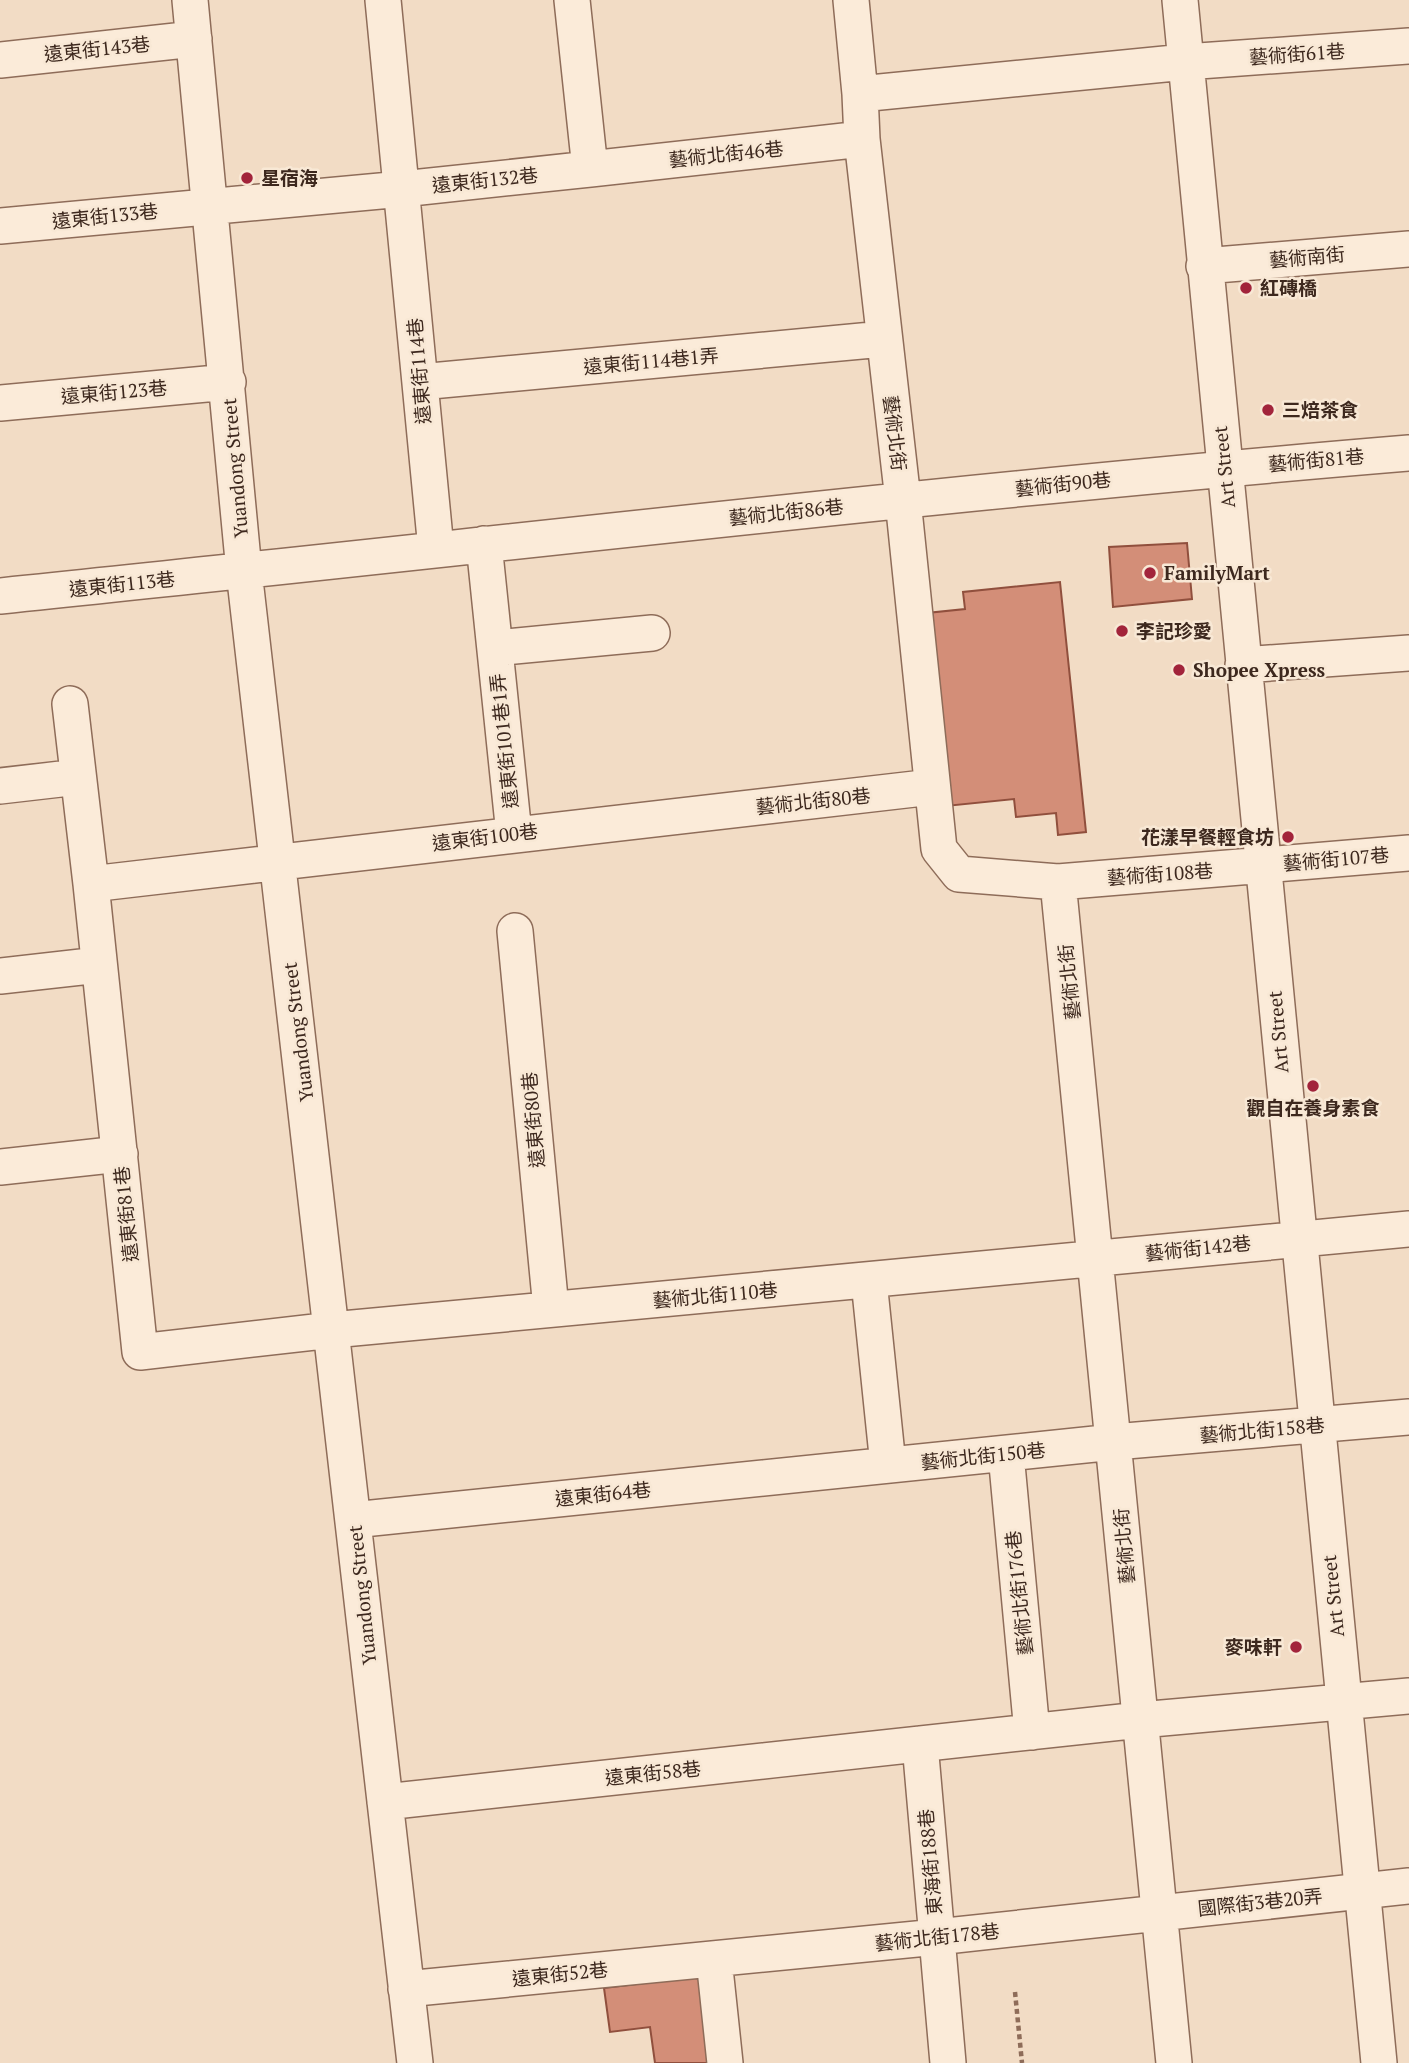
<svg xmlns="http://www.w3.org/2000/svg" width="1409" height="2063" viewBox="0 0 1409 2063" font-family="'PT Serif','Noto Sans TC',serif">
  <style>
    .building { fill: #d38e78; stroke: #904f3d; stroke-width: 2 }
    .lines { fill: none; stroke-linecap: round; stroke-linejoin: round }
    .minor-casing { stroke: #8e6c59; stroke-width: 38 }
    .path { stroke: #8e6c59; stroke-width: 4.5; stroke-dasharray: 5 3.5; stroke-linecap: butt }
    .minor { stroke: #fbebd9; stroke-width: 35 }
    .poi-dot { fill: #a2243b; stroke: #f8e8d5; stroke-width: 2.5 }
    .labels { text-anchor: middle; stroke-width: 5; stroke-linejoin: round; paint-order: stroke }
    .street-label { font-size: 19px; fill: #3d281e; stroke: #f8e8d5 }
    .poi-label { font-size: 19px; font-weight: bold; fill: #3d281e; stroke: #f8e8d5; text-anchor: start }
  </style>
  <rect width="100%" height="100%" fill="#f2dcc5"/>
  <path class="building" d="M 1187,543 L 1192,599 L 1113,607 L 1109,547 Z
    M 1060,582 L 1086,832 L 1058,835 L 1056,813 L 1016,817 L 1014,799 L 946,806 L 927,613 L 965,609 L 963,592 Z
    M 702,1976 L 712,2063 L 655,2063 L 650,2027 L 610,2032 L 604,1988 Z"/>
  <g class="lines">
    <g class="minor-casing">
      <path id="minor" d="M 190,0 L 244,571 L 415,2063
        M 383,0 L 436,549
        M 851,0 L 860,94 L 862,139 L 903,500 L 939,849 L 959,874 L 1058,882 L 1409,853
        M 1180,0 L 1379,2063
        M 0,60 L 194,39
        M 860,94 L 1185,62 L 1409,46
        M 590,169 L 862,139
        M 0,226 L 402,189 L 590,169 L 572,0
        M 1204,266 L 1409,249
        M 420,382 L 883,339
        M 0,403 L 228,382
        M 484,544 L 514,834
        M 0,596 C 470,548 938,492 1409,453
        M 495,648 L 652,633
        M 1243,665 L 1409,653
        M 70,704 L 91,884
        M 0,786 L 78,777
        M 932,787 L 91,884 L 140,1352 L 332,1330 L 1409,1229
        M 1058,882 C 1100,1275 1134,1669 1174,2063
        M 515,931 L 551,1309
        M 0,976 L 99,965
        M 0,1167 L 120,1154
        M 869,1281 L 888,1465
        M 1006,1454 L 1032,1732
        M 353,1520 L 1114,1442 L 1409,1417
        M 920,1744 L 948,2063
        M 385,1802 L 1140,1720 L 1409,1696
        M 714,1959 L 725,2063
        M 406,1989 L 937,1937 L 1409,1886"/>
    </g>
    <path class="path" d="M 1015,1992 L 1022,2063"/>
    <use href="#minor" class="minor"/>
  </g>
  <g class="poi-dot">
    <circle cx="247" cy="178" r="7"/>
    <circle cx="1246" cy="288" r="7"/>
    <circle cx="1268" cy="410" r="7"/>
    <circle cx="1150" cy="573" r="7"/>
    <circle cx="1122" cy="631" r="7"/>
    <circle cx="1179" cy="670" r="7"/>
    <circle cx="1288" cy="837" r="7"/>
    <circle cx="1313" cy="1086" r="7"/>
    <circle cx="1296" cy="1647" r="7"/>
  </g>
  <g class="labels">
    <g class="street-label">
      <text transform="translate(97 49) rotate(-6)" y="7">遠東街143巷</text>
      <text transform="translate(1297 54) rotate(-4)" y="7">藝術街61巷</text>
      <text transform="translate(726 154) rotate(-6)" y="7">藝術北街46巷</text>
      <text transform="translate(485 180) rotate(-6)" y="7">遠東街132巷</text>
      <text transform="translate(105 216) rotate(-6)" y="7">遠東街133巷</text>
      <text transform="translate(1307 257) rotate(-5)" y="7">藝術南街</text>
      <text transform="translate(651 361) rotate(-5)" y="7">遠東街114巷1弄</text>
      <text transform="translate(419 371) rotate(-95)" y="7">遠東街114巷</text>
      <text transform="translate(114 392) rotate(-5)" y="7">遠東街123巷</text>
      <text transform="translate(895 433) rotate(83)" y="7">藝術北街</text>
      <text transform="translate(1316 460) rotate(-5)" y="7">藝術街81巷</text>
      <text transform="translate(1224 467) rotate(-96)" y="7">Art Street</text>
      <text transform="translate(235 468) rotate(-95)" y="7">Yuandong Street</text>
      <text transform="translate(1063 484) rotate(-6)" y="7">藝術街90巷</text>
      <text transform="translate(786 512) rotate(-6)" y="7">藝術北街86巷</text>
      <text transform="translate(122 584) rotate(-6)" y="7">遠東街113巷</text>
      <text transform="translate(504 741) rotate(-96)" y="7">遠東街101巷1弄</text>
      <text transform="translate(813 801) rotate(-6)" y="7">藝術北街80巷</text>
      <text transform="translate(485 837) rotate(-7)" y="7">遠東街100巷</text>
      <text transform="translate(1336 859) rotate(-5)" y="7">藝術街107巷</text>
      <text transform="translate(1160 874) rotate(-4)" y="7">藝術街108巷</text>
      <text transform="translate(1069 982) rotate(-96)" y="7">藝術北街</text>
      <text transform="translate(298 1032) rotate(-97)" y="7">Yuandong Street</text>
      <text transform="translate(1278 1032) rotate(-95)" y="7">Art Street</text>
      <text transform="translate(533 1120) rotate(-95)" y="7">遠東街80巷</text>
      <text transform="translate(126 1214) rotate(-96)" y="7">遠東街81巷</text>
      <text transform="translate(1198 1248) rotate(-6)" y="7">藝術街142巷</text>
      <text transform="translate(715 1295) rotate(-5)" y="7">藝術北街110巷</text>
      <text transform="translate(1262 1430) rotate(-5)" y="7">藝術北街158巷</text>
      <text transform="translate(983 1456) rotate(-6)" y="7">藝術北街150巷</text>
      <text transform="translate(603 1494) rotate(-6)" y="7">遠東街64巷</text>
      <text transform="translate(1124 1546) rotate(-95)" y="7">藝術北街</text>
      <text transform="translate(1019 1593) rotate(-96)" y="7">藝術北街176巷</text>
      <text transform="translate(362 1595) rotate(-96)" y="7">Yuandong Street</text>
      <text transform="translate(1333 1596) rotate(-96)" y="7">Art Street</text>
      <text transform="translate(653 1773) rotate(-6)" y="7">遠東街58巷</text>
      <text transform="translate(930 1862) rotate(-95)" y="7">東海街188巷</text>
      <text transform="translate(1260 1902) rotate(-6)" y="7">國際街3巷20弄</text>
      <text transform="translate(937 1937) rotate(-6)" y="7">藝術北街178巷</text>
      <text transform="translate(560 1974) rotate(-6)" y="7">遠東街52巷</text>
    </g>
    <g class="poi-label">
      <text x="261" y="185">星宿海</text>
      <text x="1260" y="295">紅磚橋</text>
      <text x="1282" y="417">三焙茶食</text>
      <text x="1164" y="580">FamilyMart</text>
      <text x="1136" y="638">李記珍愛</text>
      <text x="1193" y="677">Shopee Xpress</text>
      <text x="1274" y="844" text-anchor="end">花漾早餐輕食坊</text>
      <text x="1313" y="1115" text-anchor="middle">觀自在養身素食</text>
      <text x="1282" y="1654" text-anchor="end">麥味軒</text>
    </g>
  </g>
</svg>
